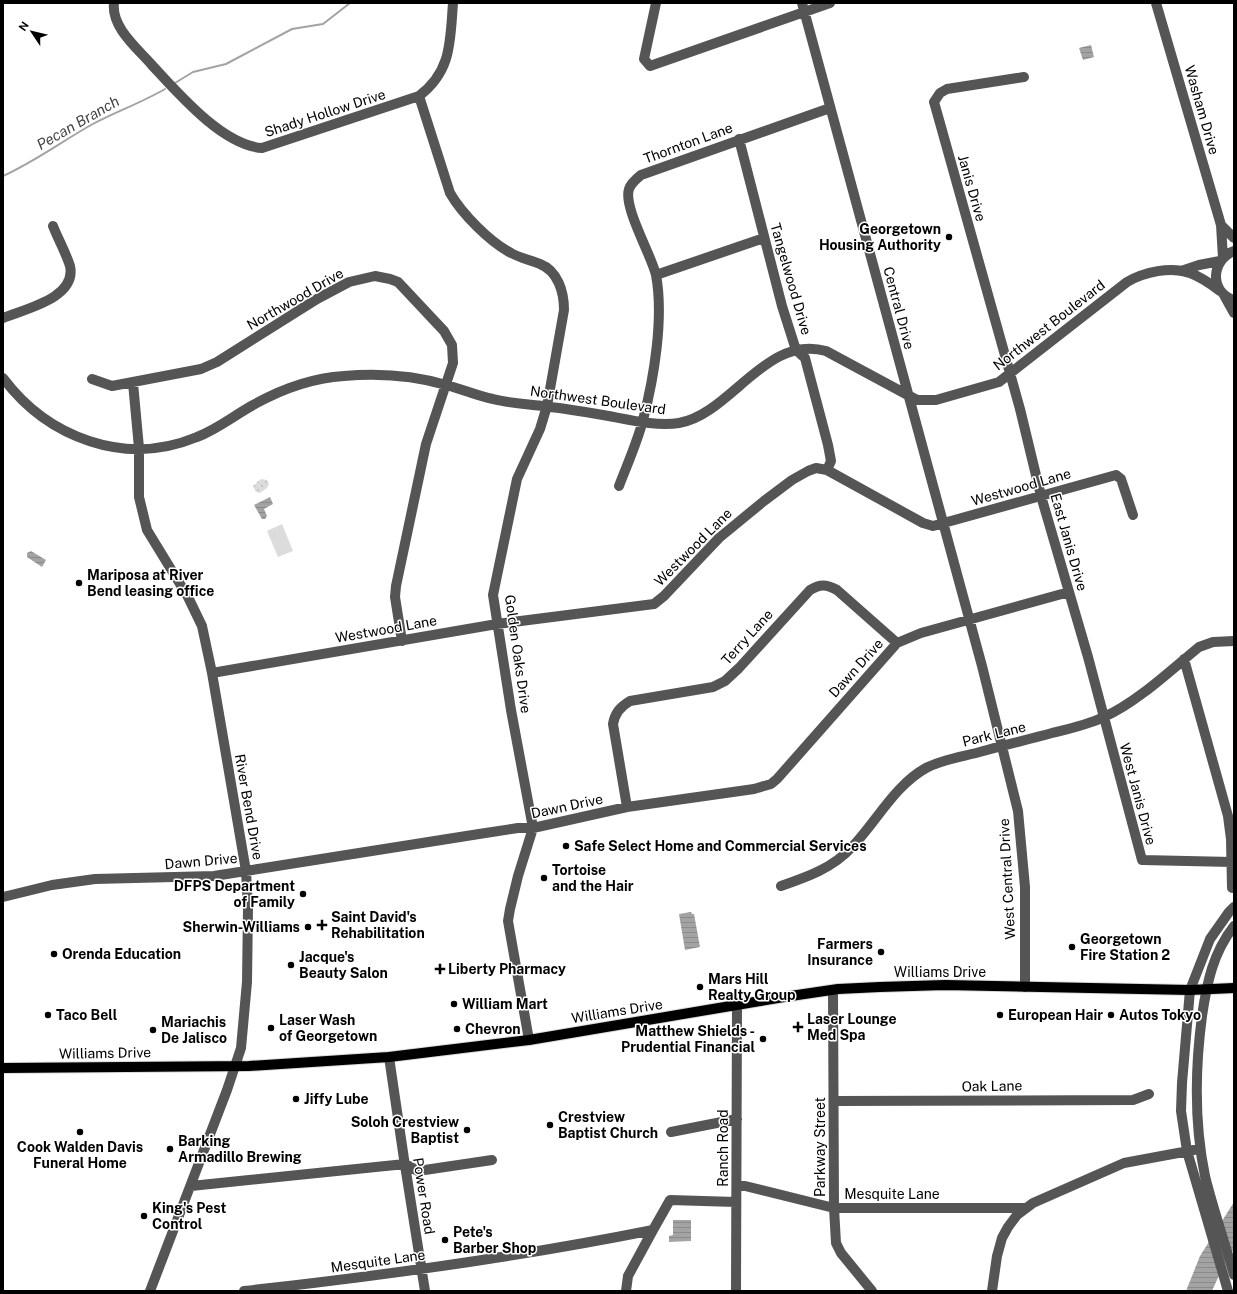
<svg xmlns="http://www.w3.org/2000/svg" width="1237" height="1294" viewBox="0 0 1237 1294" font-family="'Public Sans',sans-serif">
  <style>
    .grass { fill: #dcdcdc }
    .park { fill: url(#park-dots) }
    .water { fill: url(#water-rules) }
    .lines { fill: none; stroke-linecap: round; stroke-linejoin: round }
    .stream { stroke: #a3a3a3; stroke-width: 2 }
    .major-casing { stroke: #dbdbdb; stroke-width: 12 }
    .minor { stroke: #555; stroke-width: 10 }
    .major { stroke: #000; stroke-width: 10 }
    .poi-dot { fill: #000; stroke: #fff; stroke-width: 1.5 }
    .labels { text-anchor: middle; stroke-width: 3; stroke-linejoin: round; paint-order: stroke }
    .street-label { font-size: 14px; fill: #000; stroke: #fff }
    .poi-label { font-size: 14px; font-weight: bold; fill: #000; stroke: #fff; text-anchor: start }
    .water-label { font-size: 15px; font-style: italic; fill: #444; stroke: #fff }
  </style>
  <defs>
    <pattern id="park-dots" width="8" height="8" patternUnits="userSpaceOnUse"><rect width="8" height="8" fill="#dcdcdc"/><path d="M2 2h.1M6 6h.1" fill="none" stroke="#bbb" stroke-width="1.8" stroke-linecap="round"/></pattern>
    <pattern id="water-rules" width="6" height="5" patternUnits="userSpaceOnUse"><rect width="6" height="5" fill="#a3a3a3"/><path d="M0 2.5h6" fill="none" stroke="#8b8b8b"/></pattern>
  </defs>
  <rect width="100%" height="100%" fill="#fff"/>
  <path class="grass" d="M 282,524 L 293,551 L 278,557 L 267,531 Z"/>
  <path class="park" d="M 261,479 L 267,480 L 269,484 L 267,488 L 260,493 L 256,492 L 253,486 Z"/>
  <path class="water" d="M 1091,45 L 1094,57 L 1083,60 L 1079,48 Z
    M 270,497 L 273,504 L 264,509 L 267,516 L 265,519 L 262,519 L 254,505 Z
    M 31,551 L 46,560 L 42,567 L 27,557 L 27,553 Z
    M 691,912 L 692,914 L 694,914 L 700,947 L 685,950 L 679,914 Z
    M 1234,1202 L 1234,1249 L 1225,1262 L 1212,1291 L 1186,1291 L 1200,1256 Z
    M 673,1220 L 691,1220 L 691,1241 L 669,1242 L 669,1236 L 673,1235 Z"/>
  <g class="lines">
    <path class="stream" d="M 175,83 L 193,72 L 226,64 L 292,29 L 323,24 L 350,3
      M 3,176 C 34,162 61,142 91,125 C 115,112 141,103 165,89"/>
    <g class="major-casing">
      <path id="major" d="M 3,1068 L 249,1066 L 389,1057 L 529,1040 L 784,997 L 838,989 L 880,987 L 945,985 L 1190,990 L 1234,988"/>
    </g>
    <path class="minor" d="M 114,3 C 111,27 137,48 151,64 C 177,92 222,145 262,148 L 419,96 C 452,71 450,41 453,3
      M 656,3 L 644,59 L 650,66 L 830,3
      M 802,3 L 982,666 L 1018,811 L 1025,887 L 1025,987
      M 1156,3 L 1221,225 L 1223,258
      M 1024,77 L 947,89 L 940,93 L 934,102 L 938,116 L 1020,409 L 1041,496 L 1088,657 L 1142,860 L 1232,862
      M 419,96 L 450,193 C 462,214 490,242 511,253 C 520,258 531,260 540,264 C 558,271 564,292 564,310 L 547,406 L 540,429 L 517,479 L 493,595 L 511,710 L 533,828 L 518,876 L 510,909 L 508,921 L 529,1040
      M 739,139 L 782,306 L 796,350 L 805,358 L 828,445 L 831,461 L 827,470
      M 1221,225 L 1234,238
      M 1234,251 C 1211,260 1209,292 1234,300
      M 1181,271 L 1199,265 L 1220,261
      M 656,275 L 764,238
      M 1224,295 L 1234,313
      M 3,318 C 25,309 77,298 70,266 C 66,253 58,239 53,226
      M 3,378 C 48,438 125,467 197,437 C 218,429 236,414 255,404 C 282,389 313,378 344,376 C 379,373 412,375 446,385 C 462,389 477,396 493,399 C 512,404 531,404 550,407 C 568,409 586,412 603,415 C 626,419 657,427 679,423 C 731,414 766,334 826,351 L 917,400 L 936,400 L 999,382 L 1127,282 C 1144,272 1171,266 1190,273 C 1201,277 1211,284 1220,291
      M 92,379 L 112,386 L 201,369 L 217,362 L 317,299 L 349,282 L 375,276 L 390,279 L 398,282 L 444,331 L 452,345 L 453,363 L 426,444 L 396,586 L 395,597 L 402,641
      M 133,383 L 139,448 L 139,497 L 147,530 L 188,597 L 202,626 L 212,673 L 246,871 L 248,908 L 247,982 L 241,1048 L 227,1090 L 150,1291
      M 619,486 C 627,465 637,443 643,420 C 654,378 664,318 656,275 C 651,254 623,207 629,189 C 631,183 636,179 641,175 L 830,108
      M 1184,659 L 1228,816 L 1231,839 L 1232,888
      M 212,673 L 497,624 L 654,604 L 664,596 L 719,538 L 764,501 L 792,480 L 808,471 L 816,468 L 827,470 L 923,523 L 933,526 L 1116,475 L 1121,479 L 1133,515
      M 627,807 L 613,724 C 615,713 620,707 630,701 L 713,687 L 725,681 L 739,668 L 810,590 C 820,584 826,584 837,590 L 897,643
      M 781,886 C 807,877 833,868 852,847 C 876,822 895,785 926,768 C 941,760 960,757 976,753 C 1001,746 1026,740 1052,733 C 1069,729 1087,725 1104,717 C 1136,703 1171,670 1199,647 L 1213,642 L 1234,641
      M 3,897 L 52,885 L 95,879 L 214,876 L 479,834 L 518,828 L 533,828 L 627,807 L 754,789 L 771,784 L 777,779 L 897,643 L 921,633 L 1069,592
      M 1234,926 C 1213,953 1207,982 1202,1016 C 1195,1069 1194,1123 1205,1176 C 1213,1209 1225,1243 1234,1275
      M 833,990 L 834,1208 L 836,1243 L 841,1253 L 872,1291
      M 389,1057 L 404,1159 L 425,1291
      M 834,1101 L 1133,1100 L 1149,1094
      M 671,1132 L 737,1119
      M 737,1184 L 834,1208 L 1026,1208
      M 191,1186 L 405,1164 L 418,1171 L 492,1160
      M 244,1291 C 381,1276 518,1257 653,1230 L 670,1200 L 736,1202
      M 626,1291 L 628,1276 L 653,1230
      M 736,1291 L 737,1005
      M 992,1291 L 997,1256 L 1002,1238 L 1008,1227 L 1017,1215 L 1033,1203 L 1124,1163 L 1194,1150
      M 1228,1291 L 1187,1151 L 1181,1111 L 1182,1083 L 1190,990 L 1210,939 L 1229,912 L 1234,907"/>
    <use href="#major" class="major"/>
  </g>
  <g class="poi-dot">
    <circle cx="949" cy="237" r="4"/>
    <circle cx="79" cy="583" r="4"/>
    <circle cx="566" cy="846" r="4"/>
    <circle cx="544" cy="878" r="4"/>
    <circle cx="303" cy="894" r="4"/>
    <path d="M320 919h4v4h4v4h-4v4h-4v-4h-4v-4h4z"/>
    <circle cx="308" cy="927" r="4"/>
    <circle cx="1072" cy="947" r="4"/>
    <circle cx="881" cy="952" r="4"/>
    <circle cx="54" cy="954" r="4"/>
    <circle cx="291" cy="965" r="4"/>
    <path d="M438 963h4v4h4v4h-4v4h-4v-4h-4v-4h4z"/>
    <circle cx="700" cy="987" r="4"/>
    <circle cx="454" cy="1004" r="4"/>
    <circle cx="48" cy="1015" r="4"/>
    <circle cx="1000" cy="1015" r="4"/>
    <circle cx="1111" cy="1015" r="4"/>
    <path d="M796 1021h4v4h4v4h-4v4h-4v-4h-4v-4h4z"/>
    <circle cx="271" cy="1028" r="4"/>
    <circle cx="457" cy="1029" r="4"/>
    <circle cx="153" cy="1030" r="4"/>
    <circle cx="763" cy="1039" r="4"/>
    <circle cx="296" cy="1099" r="4"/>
    <circle cx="550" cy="1125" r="4"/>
    <circle cx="467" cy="1130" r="4"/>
    <circle cx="80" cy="1132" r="4"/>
    <circle cx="170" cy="1149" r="4"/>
    <circle cx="144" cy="1216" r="4"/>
    <circle cx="445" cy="1240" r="4"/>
  </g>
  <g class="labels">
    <g class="street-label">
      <text transform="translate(1202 110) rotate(74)" y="5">Washam Drive</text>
      <text transform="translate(325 113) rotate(-18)" y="5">Shady Hollow Drive</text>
      <text transform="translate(688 143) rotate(-20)" y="5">Thornton Lane</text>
      <text transform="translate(972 188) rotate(74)" y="5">Janis Drive</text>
      <text transform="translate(791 279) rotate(74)" y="5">Tangelwood Drive</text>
      <text transform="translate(295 299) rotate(-30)" y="5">Northwood Drive</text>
      <text transform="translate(899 308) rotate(75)" y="5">Central Drive</text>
      <text transform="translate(1049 325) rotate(-38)" y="5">Northwest Boulevard</text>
      <text transform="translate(598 400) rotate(8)" y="5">Northwest Boulevard</text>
      <text transform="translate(1021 487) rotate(-16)" y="5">Westwood Lane</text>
      <text transform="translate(1069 542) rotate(74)" y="5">East Janis Drive</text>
      <text transform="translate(693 547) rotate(-45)" y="5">Westwood Lane</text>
      <text transform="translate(386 629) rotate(-10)" y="5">Westwood Lane</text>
      <text transform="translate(747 637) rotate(-48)" y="5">Terry Lane</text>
      <text transform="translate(518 654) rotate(82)" y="5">Golden Oaks Drive</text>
      <text transform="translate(856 668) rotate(-48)" y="5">Dawn Drive</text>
      <text transform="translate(994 734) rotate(-14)" y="5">Park Lane</text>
      <text transform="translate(1138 794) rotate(75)" y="5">West Janis Drive</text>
      <text transform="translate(567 806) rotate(-12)" y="5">Dawn Drive</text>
      <text transform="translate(249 807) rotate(80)" y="5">River Bend Drive</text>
      <text transform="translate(201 861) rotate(-5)" y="5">Dawn Drive</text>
      <text transform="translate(1007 879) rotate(-93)" y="5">West Central Drive</text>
      <text x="940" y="977">Williams Drive</text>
      <text transform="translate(617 1011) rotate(-9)" y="5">Williams Drive</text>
      <text transform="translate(105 1053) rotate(-1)" y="5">Williams Drive</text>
      <text transform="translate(992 1086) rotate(-1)" y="5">Oak Lane</text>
      <text transform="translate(820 1147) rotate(-90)" y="5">Parkway Street</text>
      <text transform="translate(723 1148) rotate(-90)" y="5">Ranch Road</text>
      <text x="892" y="1199">Mesquite Lane</text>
      <text transform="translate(424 1196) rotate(81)" y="5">Power Road</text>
      <text transform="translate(378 1261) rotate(-8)" y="5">Mesquite Lane</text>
    </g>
    <g class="poi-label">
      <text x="941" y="234" text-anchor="end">Georgetown<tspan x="941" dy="16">Housing Authority</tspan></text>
      <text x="87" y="580">Mariposa at River<tspan x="87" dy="16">Bend leasing office</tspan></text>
      <text x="574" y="851">Safe Select Home and Commercial Services</text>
      <text x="552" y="875">Tortoise<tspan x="552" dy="16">and the Hair</tspan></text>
      <text x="295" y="891" text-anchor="end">DFPS Department<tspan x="295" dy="16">of Family</tspan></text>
      <text x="331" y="922">Saint David's<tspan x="331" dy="16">Rehabilitation</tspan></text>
      <text x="300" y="932" text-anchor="end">Sherwin-Williams</text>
      <text x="1080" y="944">Georgetown<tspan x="1080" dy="16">Fire Station 2</tspan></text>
      <text x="873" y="949" text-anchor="end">Farmers<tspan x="873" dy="16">Insurance</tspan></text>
      <text x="62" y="959">Orenda Education</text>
      <text x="299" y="962">Jacque's<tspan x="299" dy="16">Beauty Salon</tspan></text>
      <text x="448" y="974">Liberty Pharmacy</text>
      <text x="708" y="984">Mars Hill<tspan x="708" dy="16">Realty Group</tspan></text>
      <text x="462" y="1009">William Mart</text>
      <text x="56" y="1020">Taco Bell</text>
      <text x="1008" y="1020">European Hair</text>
      <text x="1119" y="1020">Autos Tokyo</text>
      <text x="807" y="1024">Laser Lounge<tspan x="807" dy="16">Med Spa</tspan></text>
      <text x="279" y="1025">Laser Wash<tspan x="279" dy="16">of Georgetown</tspan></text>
      <text x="161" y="1027">Mariachis<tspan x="161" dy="16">De Jalisco</tspan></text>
      <text x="465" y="1034">Chevron</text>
      <text x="755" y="1036" text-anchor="end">Matthew Shields -<tspan x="755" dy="16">Prudential Financial</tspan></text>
      <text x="304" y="1104">Jiffy Lube</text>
      <text x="558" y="1122">Crestview<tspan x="558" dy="16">Baptist Church</tspan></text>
      <text x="459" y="1127" text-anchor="end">Soloh Crestview<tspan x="459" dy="16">Baptist</tspan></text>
      <text x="178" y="1146">Barking<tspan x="178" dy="16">Armadillo Brewing</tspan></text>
      <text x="80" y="1152" text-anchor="middle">Cook Walden Davis<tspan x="80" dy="16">Funeral Home</tspan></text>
      <text x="152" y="1213">King's Pest<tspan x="152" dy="16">Control</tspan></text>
      <text x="453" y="1237">Pete's<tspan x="453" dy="16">Barber Shop</tspan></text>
    </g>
    <g class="water-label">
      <text transform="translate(78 123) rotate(-30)" y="5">Pecan Branch</text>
    </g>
  </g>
  <rect width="1237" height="1294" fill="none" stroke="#000000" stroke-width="8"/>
  <g transform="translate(32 32) rotate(305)" stroke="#ffffff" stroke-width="3" paint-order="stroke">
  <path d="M0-3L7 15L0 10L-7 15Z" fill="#000000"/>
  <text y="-6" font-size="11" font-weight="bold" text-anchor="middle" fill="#000000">N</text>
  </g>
</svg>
